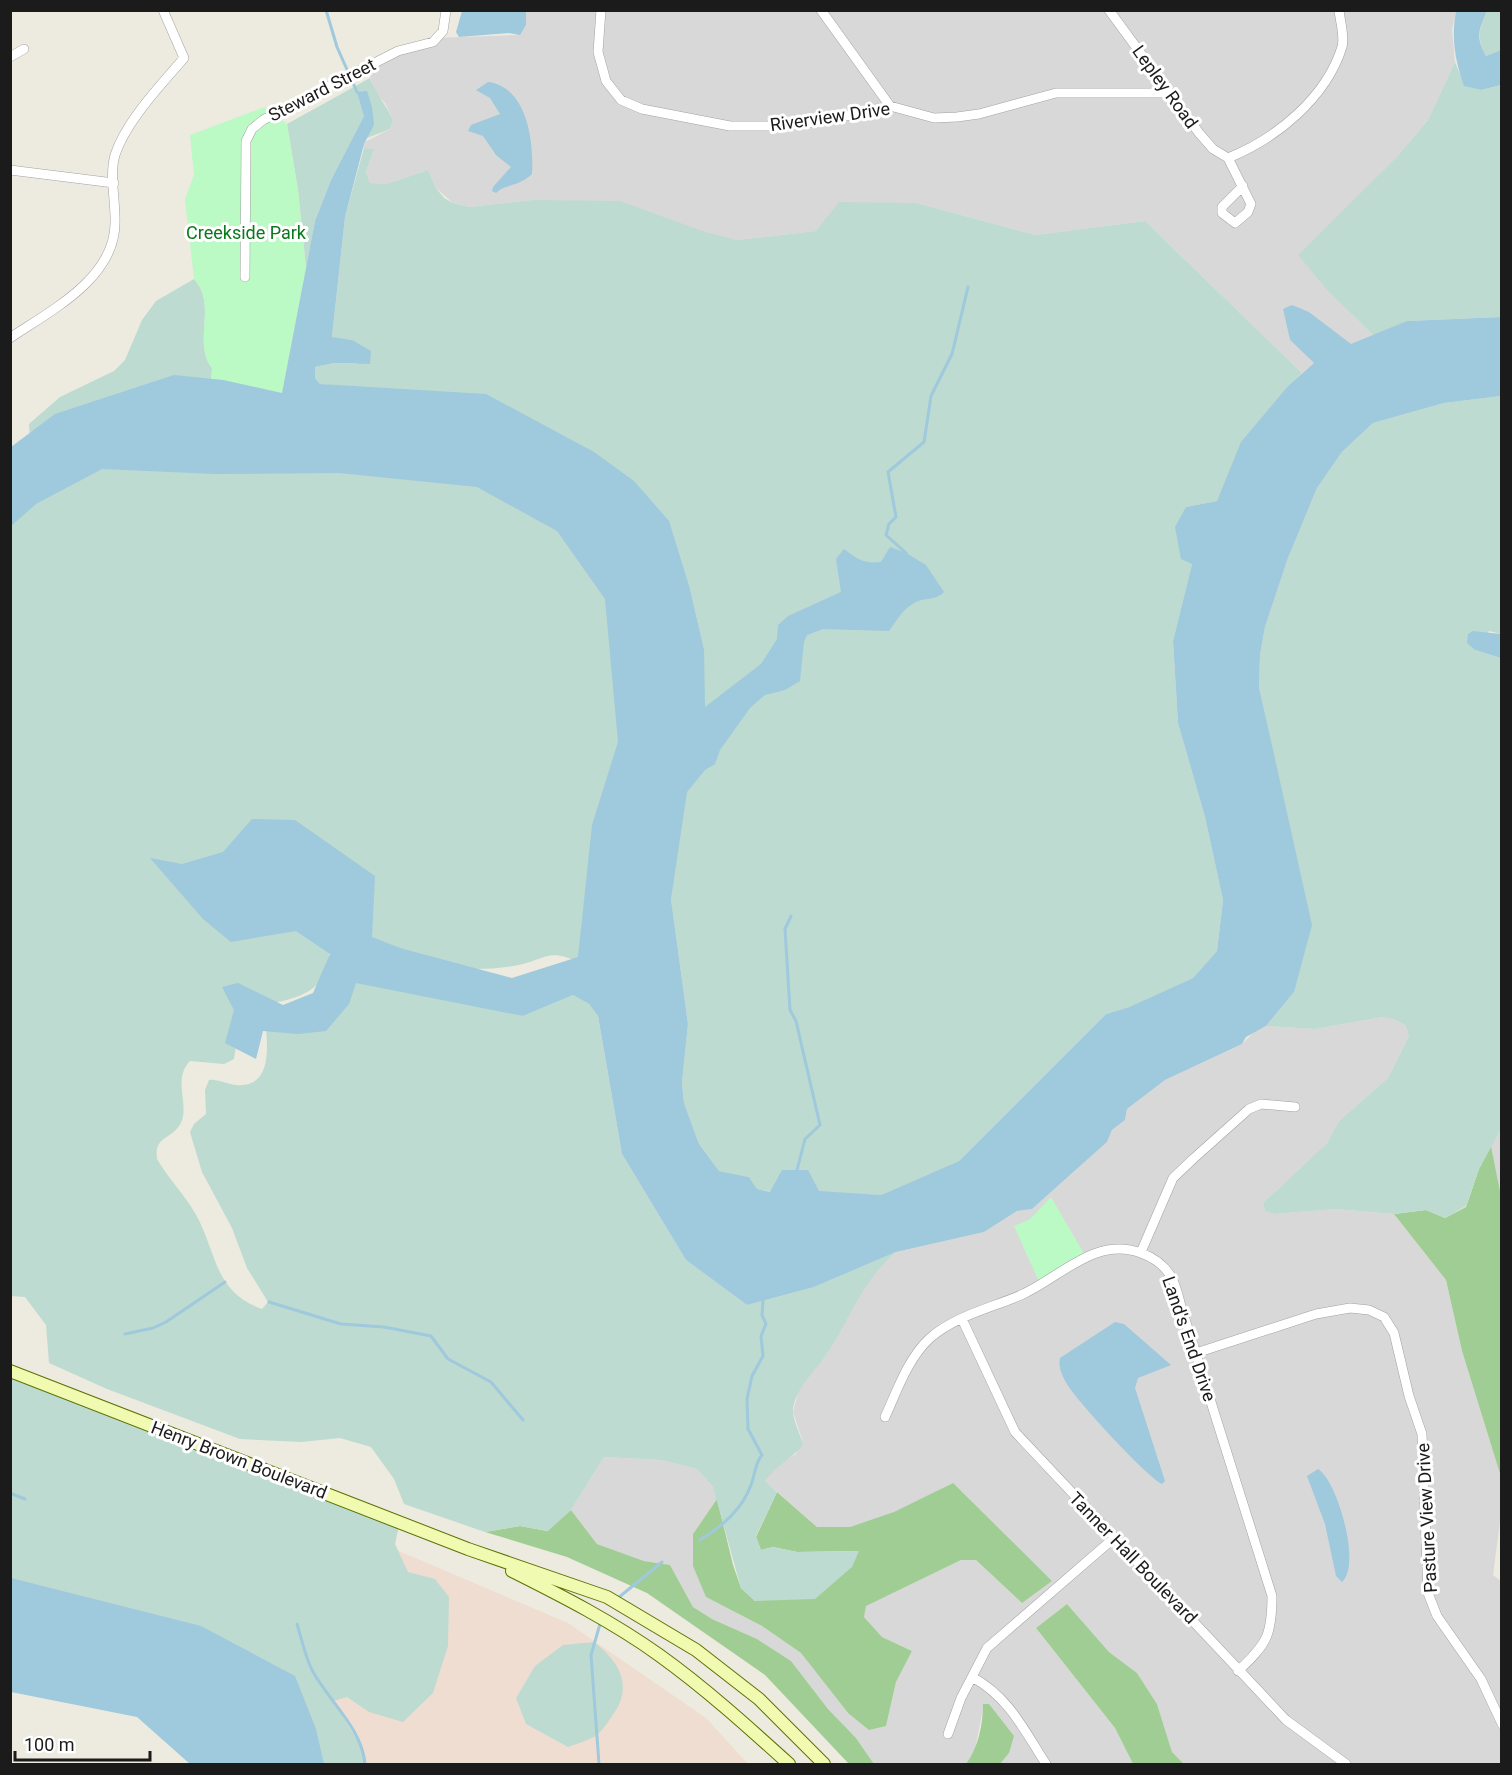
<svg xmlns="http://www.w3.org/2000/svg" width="1512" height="1775" viewBox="0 0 1512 1775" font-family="Roboto,sans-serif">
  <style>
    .residential { fill: #d9d8d8 }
    .military { fill: #f0ddd2 }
    .forest { fill: #a0cd94 }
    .wetland { fill: #bddbd0 }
    .park { fill: #bbf9c5 }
    .water { fill: #9fc9dc }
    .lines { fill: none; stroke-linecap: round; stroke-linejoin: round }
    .stream { stroke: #9fc9dc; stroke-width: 3 }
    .minor-casing { stroke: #a2a2a2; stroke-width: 10 }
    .secondary-casing { stroke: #5c7103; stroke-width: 14 }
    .minor { stroke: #fff; stroke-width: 9 }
    .secondary { stroke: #f0fab1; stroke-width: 12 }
    .labels { text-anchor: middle; stroke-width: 6; stroke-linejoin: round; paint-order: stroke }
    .street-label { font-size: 18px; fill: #1b1b1b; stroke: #fff }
    .park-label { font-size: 18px; fill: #0a781c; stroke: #fff }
  </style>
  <rect width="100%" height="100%" fill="#edeae0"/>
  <path class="residential" d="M 526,11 L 1456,11 L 1452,30 L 1455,62 L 1428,120 L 1395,159 L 1328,291 L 1374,336 L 1351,345 L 1309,312 L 1283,308 L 1290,340 L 1314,363 L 1302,373 L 1145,221 L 1036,235 L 916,203 L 817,231 L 737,240 L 532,200 L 469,207 L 453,203 L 436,188 L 428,170 L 386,184 L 370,183 L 366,172 L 374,149 L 363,148 L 365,142 L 390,129 L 393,120 L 385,103 L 376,94 L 367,67 L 436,38 L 516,35 L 526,25 Z
    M 1382,1017 L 1393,1019 L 1405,1025 L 1409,1036 L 1388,1078 L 1339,1121 L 1327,1143 L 1263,1203 L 1265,1211 L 1274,1214 L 1336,1209 L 1394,1214 L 1446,1280 L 1462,1351 L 1501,1477 L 1501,1514 L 1493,1575 L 1502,1582 L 1501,1764 L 1184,1764 L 1172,1752 L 1157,1704 L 1137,1673 L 1109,1652 L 1067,1604 L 1036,1628 L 1115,1728 L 1133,1764 L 1000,1764 L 1009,1753 L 989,1704 L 984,1704 L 974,1754 L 966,1764 L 874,1764 L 856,1738 L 828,1709 L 791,1661 L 757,1639 L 712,1619 L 693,1607 L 670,1565 L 644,1561 L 597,1544 L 571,1510 L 604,1457 L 661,1460 L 697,1469 L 713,1487 L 717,1499 L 693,1534 L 706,1597 L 762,1626 L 801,1653 L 848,1713 L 886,1726 L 896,1682 L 912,1651 L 882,1637 L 864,1617 L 865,1606 L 961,1560 L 976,1560 L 1022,1603 L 953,1483 L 894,1513 L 850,1527 L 817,1527 L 765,1481 L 774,1467 L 796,1454 L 802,1439 L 793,1412 L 799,1389 L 826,1355 L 870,1279 L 881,1264 L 896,1252 L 984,1232 L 1017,1211 L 1032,1209 L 1107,1142 L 1112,1130 L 1125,1120 L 1127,1109 L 1165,1080 L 1242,1044 L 1253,1033 L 1266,1026 L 1315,1029 Z
    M 1501,1129 L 1501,1202 L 1491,1146 Z"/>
  <path class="military" d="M 10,1397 L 366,1537 L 568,1623 L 706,1718 L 748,1764 L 300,1764 L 11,1597 Z"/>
  <path class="forest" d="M 1491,1146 L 1502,1202 L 1501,1477 L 1462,1351 L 1446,1280 L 1394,1214 L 1426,1210 L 1445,1218 L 1466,1207 L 1479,1169 Z
    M 953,1483 L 1052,1581 L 1022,1603 L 976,1560 L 961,1560 L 866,1606 L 864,1617 L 882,1637 L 912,1651 L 896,1682 L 886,1726 L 869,1730 L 848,1713 L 801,1653 L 762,1626 L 706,1597 L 693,1566 L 693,1534 L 717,1499 L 733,1565 L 741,1588 L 755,1601 L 859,1551 L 797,1552 L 773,1547 L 761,1550 L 756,1537 L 777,1492 L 817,1527 L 850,1527 L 894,1512 Z
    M 571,1510 L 597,1544 L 644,1561 L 670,1565 L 693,1607 L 712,1619 L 757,1639 L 791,1661 L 828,1709 L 856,1738 L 874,1764 L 849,1764 L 765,1675 L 647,1593 L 567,1557 L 485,1532 L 520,1526 L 547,1531 Z
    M 1067,1604 L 1109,1652 L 1137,1673 L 1157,1704 L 1172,1752 L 1184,1764 L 1133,1764 L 1115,1728 L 1036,1628 Z
    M 983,1704 L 989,1704 L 1014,1736 L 1009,1753 L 1000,1764 L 966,1764 C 978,1748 983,1725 983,1704 Z"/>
  <path class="wetland" d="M 1487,11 L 1501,11 L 1501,50 L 1486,56 C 1476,36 1479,30 1487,11 Z
    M 1455,62 L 1465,86 L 1481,90 L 1501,85 L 1501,317 L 1407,321 L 1374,336 L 1328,291 L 1298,255 L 1395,159 L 1428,120 Z
    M 370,78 C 376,94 386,105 393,120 L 390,129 L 367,138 L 373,125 L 364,116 L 331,180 L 315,221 L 306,268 L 298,190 L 287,124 Z
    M 364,148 L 374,149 L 366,172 L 370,183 L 386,184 L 428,170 L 436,188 L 444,198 L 453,203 L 469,207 L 532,200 L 620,201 L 705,232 L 737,240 L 816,231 L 839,202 L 916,203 L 1036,235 L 1145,221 L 1302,373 L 1289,385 L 1217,501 L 1186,507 L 1192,564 L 1173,641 L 1178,723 L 1205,817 L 1223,900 L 1217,951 L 1193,978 L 1129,1007 L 1106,1014 L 959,1161 L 881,1195 L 771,1192 L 757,1189 L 749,1177 L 719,1171 L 699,1144 L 684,1103 L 682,1083 L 688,1024 L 671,899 L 674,832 L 704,707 L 704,649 L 690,589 L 362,388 L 320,384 L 315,378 L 315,367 L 334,363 L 357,364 L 352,340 L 332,338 L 345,217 Z
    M 194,279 C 218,305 192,342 212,368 L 211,387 L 30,440 L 29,424 L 60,397 L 114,371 L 125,360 L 142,320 L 156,301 Z
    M 1501,396 L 1501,634 L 1489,631 L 1475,650 L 1501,658 L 1501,1129 L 1479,1169 L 1466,1206 L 1445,1218 L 1426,1210 L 1394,1214 L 1336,1209 L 1274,1214 L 1265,1211 L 1263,1203 L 1327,1143 L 1339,1121 L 1388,1078 L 1409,1036 L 1405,1025 L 1393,1019 L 1382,1017 L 1315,1029 L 1266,1026 L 1294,992 L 1268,728 L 1259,687 L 1260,655 L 1265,627 L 1288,558 L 1317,488 L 1342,452 L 1373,423 L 1444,403 Z
    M 94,463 L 500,479 L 644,605 L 583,964 C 546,946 548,960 513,966 C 452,976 389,958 329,948 C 332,1000 280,1002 242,1007 L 234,1059 L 224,1064 L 190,1061 C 171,1080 192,1108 179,1126 C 169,1140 154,1137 157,1159 C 168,1178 184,1194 195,1213 C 217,1251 213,1292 262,1309 L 268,1302 L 247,1268 L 232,1228 L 202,1172 L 190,1132 L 194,1124 L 206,1114 L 205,1090 L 209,1080 C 218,1079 226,1084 236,1085 C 270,1088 268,1052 266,1029 L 354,973 L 523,1016 L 573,995 L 589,1004 L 598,1016 L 622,1154 L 686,1260 L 747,1305 L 814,1287 L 896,1252 C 863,1279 850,1320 826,1355 C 814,1373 797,1386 793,1409 C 792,1420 801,1434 803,1445 C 792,1459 776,1465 765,1481 L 777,1492 L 756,1536 L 761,1550 L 773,1547 L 797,1552 L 859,1551 L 852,1567 L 815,1599 L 755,1601 L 741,1588 L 713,1487 L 697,1469 L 661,1460 L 604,1457 L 571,1510 L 548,1531 L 520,1526 L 485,1532 L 404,1504 L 394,1479 L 371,1447 L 340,1438 L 301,1442 L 240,1439 L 107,1389 L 49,1363 L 46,1325 L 25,1297 L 11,1296 L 11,512 Z
    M 10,1368 L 309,1485 L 401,1516 L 395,1544 L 408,1572 L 435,1579 L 449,1597 L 448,1646 L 433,1693 L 403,1722 L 369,1712 L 347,1697 L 333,1701 L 364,1751 L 365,1764 L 322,1764 L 131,1610 L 11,1580 Z
    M 594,1642 C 620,1662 634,1687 612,1716 C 607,1723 602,1732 594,1737 C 586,1741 576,1744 568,1747 L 526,1724 L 516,1698 L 535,1666 L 563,1645 Z"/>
  <path class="park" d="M 265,107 L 287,124 L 298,190 L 306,268 L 282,393 L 211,379 L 212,368 C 192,342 218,304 194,279 L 185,199 L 194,175 L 190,135 Z
    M 1051,1197 L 1086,1257 L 1040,1284 L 1014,1226 L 1030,1219 Z"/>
  <path class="water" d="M 462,11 L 526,11 L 526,25 L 520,35 L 509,33 L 459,37 L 456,32 Z
    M 1456,11 L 1487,11 C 1479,30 1475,36 1486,56 L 1501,50 L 1501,85 L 1481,90 L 1464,86 C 1455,60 1451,38 1456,11 Z
    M 488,82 C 527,87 534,141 532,174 C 517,188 506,183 496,193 L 492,191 L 493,187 L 511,167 L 496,155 L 483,136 L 468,131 L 471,125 L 500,114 L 490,98 L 476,90 Z
    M 367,91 L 372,107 L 374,125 L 364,144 L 345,217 L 332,337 L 352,340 L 371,351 L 370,364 L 334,363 L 315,367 L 315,378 L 320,384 L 486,394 L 594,452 L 634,481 L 669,521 L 690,589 L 704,649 L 705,707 L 761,664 L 777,639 L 778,625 L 788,616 L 841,592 L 836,559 L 844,549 C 857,559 864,564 881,562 L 890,547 L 906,553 L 926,565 L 944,592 C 936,601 924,597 914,603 C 902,610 897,620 889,631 L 823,629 L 807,635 L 804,642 L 800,681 L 785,690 L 765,695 L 750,708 L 720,750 L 715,764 L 705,770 L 687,792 L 671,899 L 688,1024 L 682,1083 L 684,1103 L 699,1144 L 719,1171 L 749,1177 L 757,1189 L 770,1192 L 782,1170 L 808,1170 L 819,1191 L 881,1195 L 959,1161 L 1106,1014 L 1129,1007 L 1193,978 L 1217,951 L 1223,900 L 1205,817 L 1178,723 L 1173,641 L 1192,564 L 1181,559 L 1175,527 L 1186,507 L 1217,501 L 1241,442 L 1289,385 L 1314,363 L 1290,340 L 1283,309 L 1292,305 L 1309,312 L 1351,344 L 1407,321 L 1501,317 L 1501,396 L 1444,403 L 1373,423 L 1342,452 L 1317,488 L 1288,558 L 1265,627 L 1260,655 L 1259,687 L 1312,925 L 1294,992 L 1266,1026 L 1246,1037 L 1242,1044 L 1165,1080 L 1127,1109 L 1125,1120 L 1112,1130 L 1107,1142 L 1032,1209 L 1017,1211 L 984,1232 L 896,1252 L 814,1287 L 747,1305 L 686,1260 L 622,1154 L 598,1016 L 589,1004 L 573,995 L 523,1016 L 356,983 L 349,1004 L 326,1031 L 298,1034 L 263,1031 L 256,1059 L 225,1043 L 234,1010 L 222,987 L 238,983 L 283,1005 L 313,993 L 330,954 L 296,931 L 231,942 L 203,919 L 150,858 L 182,864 L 223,852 L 252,819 L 295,820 L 375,876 L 372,937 L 400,948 L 512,978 L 578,957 L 592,825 L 618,742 L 605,599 L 557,531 L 477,487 L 339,473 L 215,474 L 102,469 L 36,504 L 11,526 L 11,447 L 55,414 L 174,375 L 223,380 L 282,393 L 315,221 L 331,180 L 364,116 L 357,92 Z
    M 1473,631 L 1501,634 L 1501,658 L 1475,650 L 1467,643 L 1468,634 Z
    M 1115,1322 L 1124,1324 L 1171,1365 L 1138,1378 L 1135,1388 L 1165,1481 L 1162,1484 C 1148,1478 1075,1399 1067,1384 C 1062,1376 1058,1367 1060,1358 Z
    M 1318,1469 C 1337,1480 1362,1565 1342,1582 L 1336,1576 L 1325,1524 L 1307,1476 Z
    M 11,1578 L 201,1626 L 295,1676 L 316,1729 L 324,1764 L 190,1764 L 137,1717 L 11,1692 Z"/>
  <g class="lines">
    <path class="stream" d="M 326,10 L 337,47 L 357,92
      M 906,553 L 886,535 L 889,524 L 896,517 L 888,472 L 924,442 L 931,396 L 952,354 L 968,287
      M 791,916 L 785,929 L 790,1010 L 796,1021 L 820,1125 L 805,1139 L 797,1170
      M 269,1302 L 341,1324 L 384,1327 L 431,1336 L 448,1359 L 491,1382 L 523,1420
      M 125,1334 L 153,1328 L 166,1322 L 225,1282
      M 10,1493 L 25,1499
      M 700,1540 C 722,1526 742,1510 751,1485 C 755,1475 755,1463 762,1455 L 748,1429 L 747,1399 L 752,1376 L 763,1356 L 761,1336 L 766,1324 L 762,1315 L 763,1301
      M 618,1598 L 662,1562
      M 297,1624 C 302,1640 305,1657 313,1672 C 330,1702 362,1729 365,1764
      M 599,1764 L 591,1655 L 600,1624"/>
    <g class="minor-casing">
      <path id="minor" d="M 601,10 L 598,52 L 606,81 L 621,100 L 642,109 L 730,126 L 775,126 L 819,122 L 890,106 L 934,118 L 957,117 L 979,114 L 1056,93 L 1170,93
        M 821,10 L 890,106
        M 1109,10 L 1199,133 L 1213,149 L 1228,158
        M 10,57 L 24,49
        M 1228,158 C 1276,139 1326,98 1342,47 C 1345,37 1340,21 1339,10
        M 1228,158 L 1251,204 L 1248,212 L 1235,223 L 1222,213 L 1222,207 L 1243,186
        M 10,170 L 114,183
        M 245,277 L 246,141 L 252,129 L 263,120 L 398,51 L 433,42 L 443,31 L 446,10
        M 10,338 C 50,311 114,279 115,224 C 116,203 109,175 115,155 C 126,121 161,85 184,58 L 163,10
        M 1141,1252 L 1173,1178 L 1193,1159 L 1249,1109 L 1261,1104 L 1295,1107
        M 962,1319 L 1015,1432 L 1286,1720 L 1346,1764
        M 1196,1353 L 1316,1314 L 1350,1308 L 1369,1310 L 1384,1317 L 1394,1333 L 1409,1396 L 1422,1434 L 1428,1593 L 1437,1616 L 1481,1679 L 1502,1724
        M 885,1417 C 897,1391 908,1358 930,1338 C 955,1316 991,1308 1021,1295 C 1061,1277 1095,1236 1141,1253 C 1152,1257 1163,1264 1170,1275 C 1177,1285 1179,1301 1183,1313 L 1272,1596 C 1272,1635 1267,1644 1238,1671
        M 972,1677 C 1009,1697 1024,1730 1046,1764
        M 948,1734 L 961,1698 L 987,1648 L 1114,1538"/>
    </g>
    <g class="secondary-casing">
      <path id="secondary" d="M 10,1371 L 468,1549 L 607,1597 L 696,1650 L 759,1699 L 824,1764
        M 512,1571 C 562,1596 613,1622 659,1655 C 705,1688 747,1726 789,1764"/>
    </g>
    <use href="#minor" class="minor"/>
    <use href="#secondary" class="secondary"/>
  </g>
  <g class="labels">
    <g class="street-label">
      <text transform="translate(1165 87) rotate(54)" y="6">Lepley Road</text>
      <text transform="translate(322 90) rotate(-27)" y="6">Steward Street</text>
      <text transform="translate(830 117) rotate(-8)" y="6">Riverview Drive</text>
      <text transform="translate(1189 1339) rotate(71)" y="6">Land's End Drive</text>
      <text transform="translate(239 1460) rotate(21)" y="6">Henry Brown Boulevard</text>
      <text transform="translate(1427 1518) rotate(-93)" y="6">Pasture View Drive</text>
      <text transform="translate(1133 1558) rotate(46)" y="6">Tanner Hall Boulevard</text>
    </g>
    <g class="park-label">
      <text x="246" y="239">Creekside Park</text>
    </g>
  </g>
  <rect width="1512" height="1775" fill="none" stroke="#1b1b1b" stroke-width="24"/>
  <path d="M15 1751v9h135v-9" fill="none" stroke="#1b1b1b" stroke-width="3"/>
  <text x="24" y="1751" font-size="18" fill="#1b1b1b" stroke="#ffffff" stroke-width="4.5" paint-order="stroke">100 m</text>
</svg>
